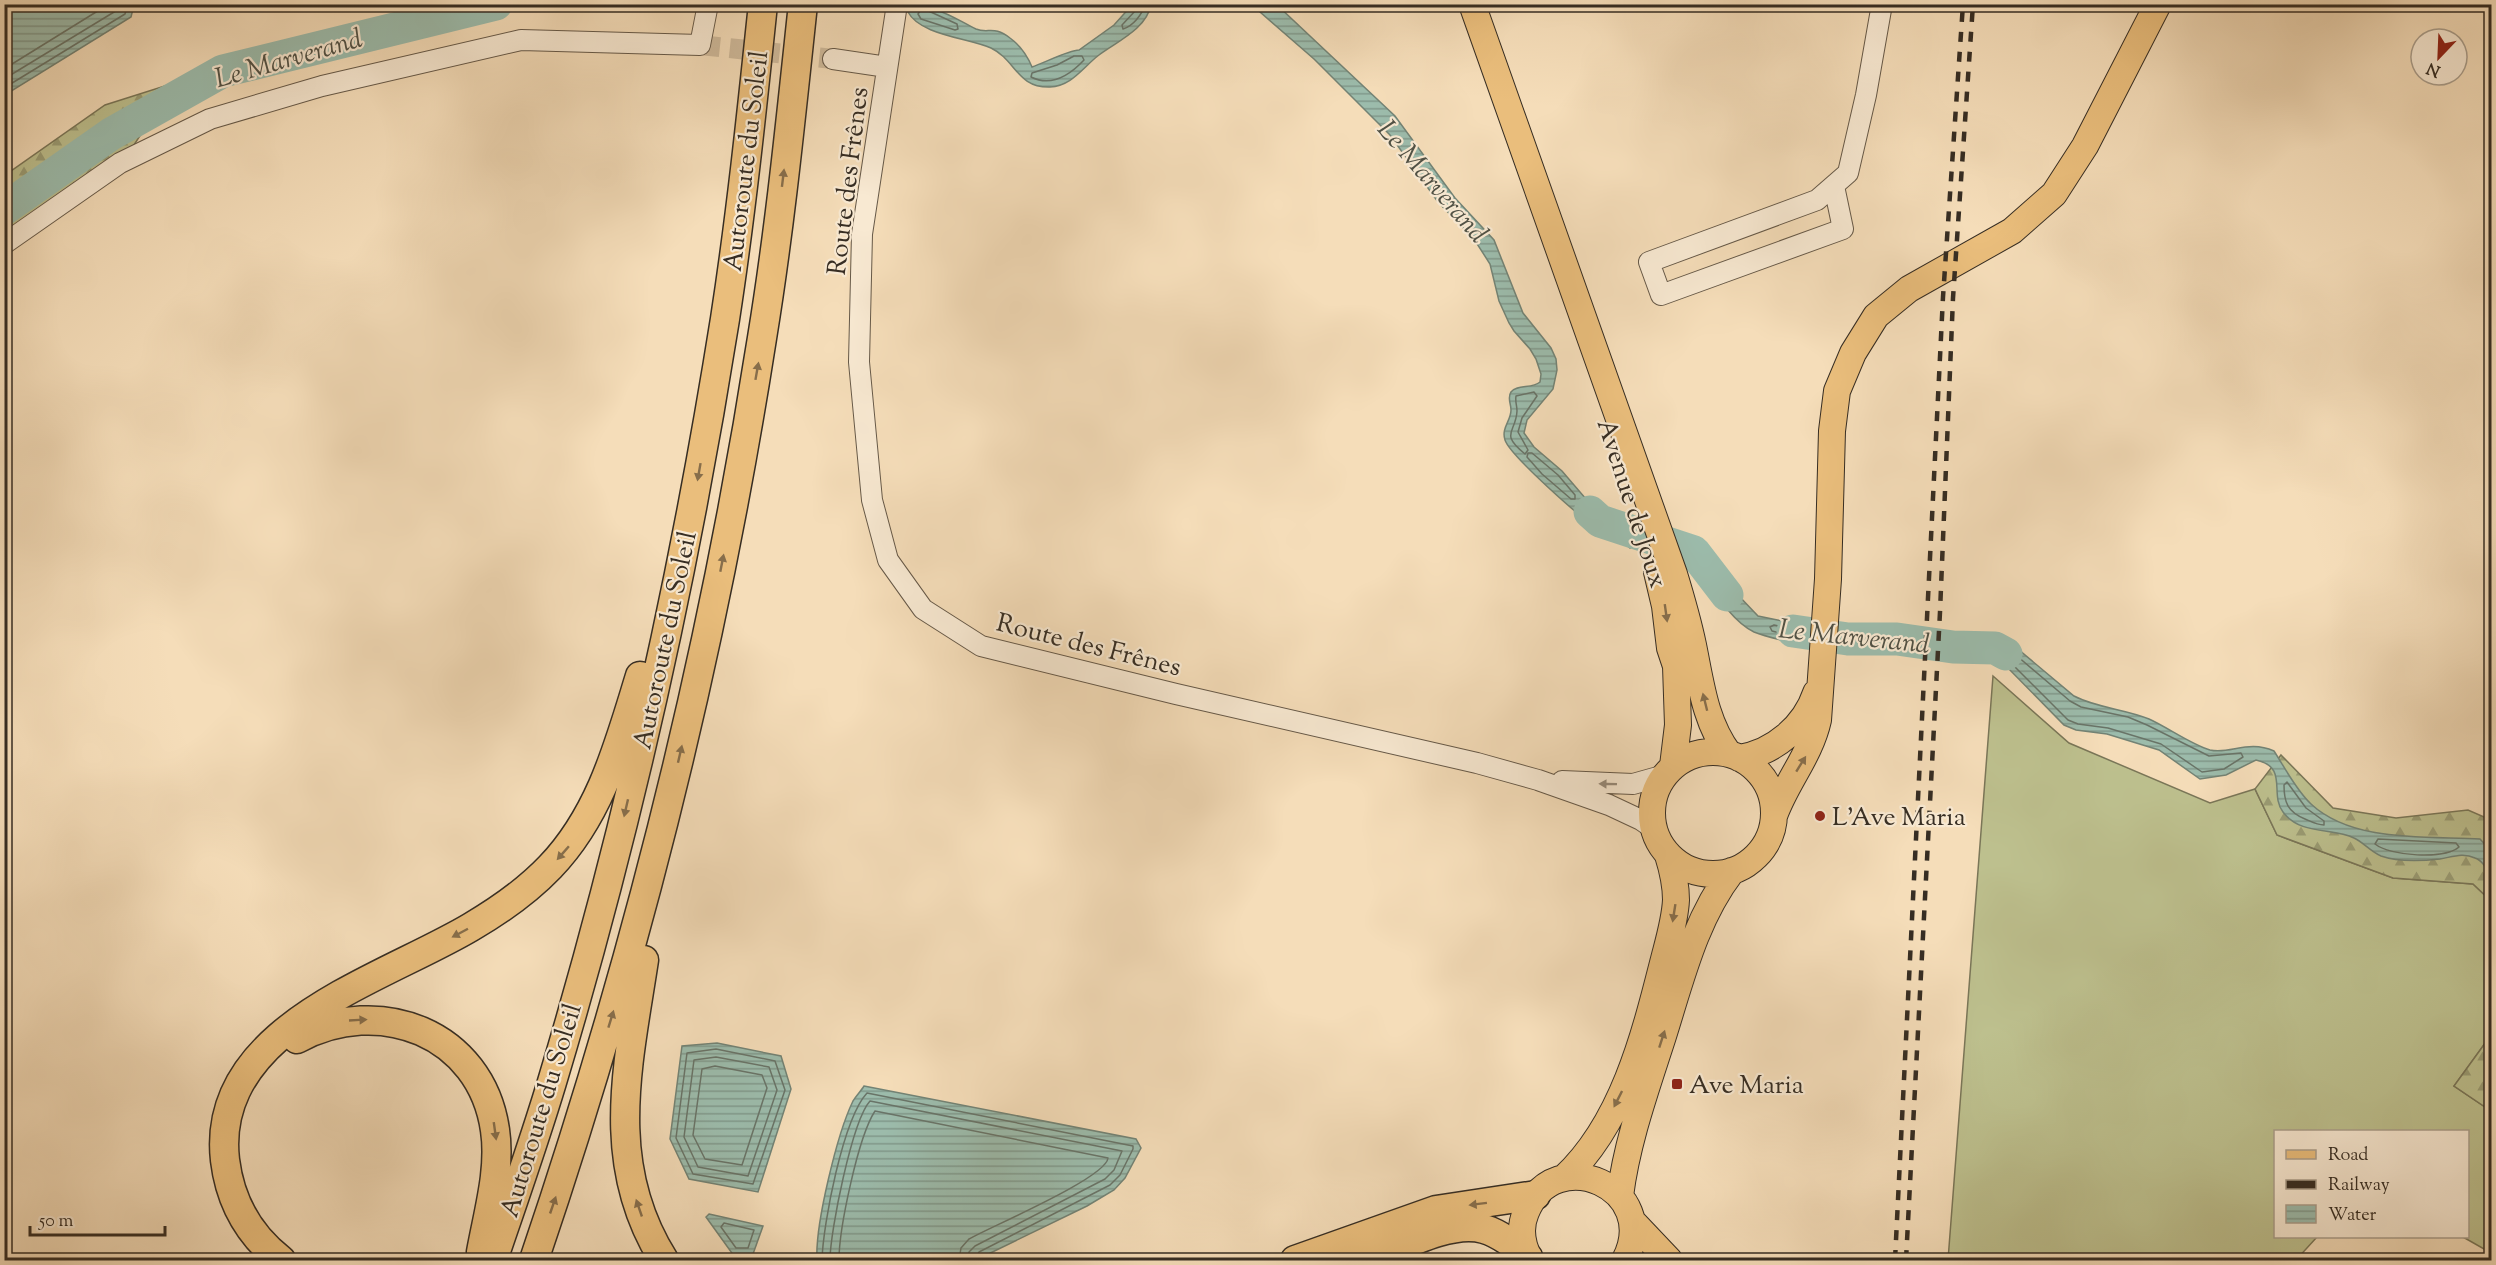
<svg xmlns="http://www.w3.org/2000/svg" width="2496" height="1265" viewBox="0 0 2496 1265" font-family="'Sorts Mill Goudy',serif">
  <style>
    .grass { fill: #bdc08e; stroke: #7a7658; stroke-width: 1.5 }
    .forest { fill: url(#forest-firs); stroke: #7a7658; stroke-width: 1.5 }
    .water { fill: url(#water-rules); stroke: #738375; stroke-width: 1.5 }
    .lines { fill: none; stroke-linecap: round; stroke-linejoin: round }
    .shore { stroke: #697468; stroke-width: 1.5 }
    .river { stroke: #9cbcac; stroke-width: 33 }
    .minor-tunnel { stroke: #cfba9b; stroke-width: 20; stroke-dasharray: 20 10; stroke-linecap: butt }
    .minor-casing { stroke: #665948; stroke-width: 22 }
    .major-casing { stroke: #362d23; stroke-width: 28 }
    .highway-casing { stroke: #362d23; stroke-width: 31 }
    .minor { stroke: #f8e9d2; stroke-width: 20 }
    .major { stroke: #eabe7c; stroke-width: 26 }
    .highway { stroke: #eabe7c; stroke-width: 28 }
    .rail { stroke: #362d23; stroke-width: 4.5; stroke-dasharray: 10 10; stroke-linecap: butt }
    .oneway { fill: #876e4b }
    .oneway2 { fill: #978b7a }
    .poi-dot { fill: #8f2418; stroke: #f8e9d2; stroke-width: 2 }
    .labels { text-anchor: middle; stroke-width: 4.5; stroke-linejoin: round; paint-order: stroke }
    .street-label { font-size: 26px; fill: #362d23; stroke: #f8e9d2 }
    .poi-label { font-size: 26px; fill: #362d23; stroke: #f8e9d2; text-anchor: start }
    .water-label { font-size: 27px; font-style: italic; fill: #505145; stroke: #f8e9d2 }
  </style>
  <defs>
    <pattern id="forest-firs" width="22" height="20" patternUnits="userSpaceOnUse" patternTransform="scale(1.5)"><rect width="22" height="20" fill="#bdc08e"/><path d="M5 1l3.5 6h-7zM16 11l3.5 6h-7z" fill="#9a9c74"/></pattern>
    <pattern id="water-rules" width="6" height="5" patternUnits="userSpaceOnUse" patternTransform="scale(1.5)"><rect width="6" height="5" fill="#9cbcac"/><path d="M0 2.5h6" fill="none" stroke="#80998c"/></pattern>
  </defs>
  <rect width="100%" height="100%" fill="#f5ddb9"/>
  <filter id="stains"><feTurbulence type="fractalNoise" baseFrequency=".00333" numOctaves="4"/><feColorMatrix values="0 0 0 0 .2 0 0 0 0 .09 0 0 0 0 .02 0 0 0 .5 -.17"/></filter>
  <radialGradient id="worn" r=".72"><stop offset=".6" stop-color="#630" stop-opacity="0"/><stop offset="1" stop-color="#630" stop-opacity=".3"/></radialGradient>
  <path class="grass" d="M 1993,676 L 2069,743 L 2210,803 L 2255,789 L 2277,835 L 2393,878 L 2473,884 L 2491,901 L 2491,1035 L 2454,1086 L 2491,1111 L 2491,1253 L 2463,1237 L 2468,1236 L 2468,1132 L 2276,1132 L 2276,1236 L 2317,1237 L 2296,1260 L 1948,1260 Z"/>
  <path class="forest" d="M 174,83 L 134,145 L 5,234 L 4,176 L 105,105 Z
    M 2281,755 L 2333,808 L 2396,818 L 2468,810 L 2491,820 L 2491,901 L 2473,884 L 2393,878 L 2277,835 L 2255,789 Z
    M 2491,1035 L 2491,1111 L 2454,1086 Z"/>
  <path class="water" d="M 5,4 L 134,4 L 134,5 L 131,17 L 5,95 Z
    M 1132,5 L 1151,5 C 1146,29 1118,41 1099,55 C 1083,67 1072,86 1050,87 C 1017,88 1016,60 991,48 C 968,38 920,35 908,12 C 931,0 955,19 976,29 C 988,34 994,25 1010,38 C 1021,46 1027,55 1032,67 C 1044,63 1069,50 1079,50 L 1114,25 Z
    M 1252,5 L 1277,5 L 1395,116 L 1455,198 L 1494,240 L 1523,313 L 1551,348 L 1556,359 L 1557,370 L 1553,389 L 1527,420 L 1524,433 L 1534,447 L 1562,471 L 1598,513 L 1614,517 L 1625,514 L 1634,545 L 1630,548 C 1620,538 1607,534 1595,526 C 1579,517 1510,455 1505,440 C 1501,428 1511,421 1511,410 C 1511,403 1507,398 1511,392 C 1517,384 1532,389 1540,382 L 1541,374 L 1536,359 L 1530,349 L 1514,331 L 1509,323 L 1499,301 L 1490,264 L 1474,239 L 1438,202 L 1390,135 L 1314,59 Z
    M 1701,557 L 1715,565 L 1738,595 L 1758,616 L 1811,627 L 1808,647 C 1791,641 1771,639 1754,632 C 1730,620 1714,590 1699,569 L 1696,563 Z
    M 1858,628 L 1902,633 L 1901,651 L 1842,650 L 1843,629 Z
    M 1971,633 L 2013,645 L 2074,696 C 2097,708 2125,709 2149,719 C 2167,727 2192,745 2210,750 C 2230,755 2248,739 2274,751 C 2285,768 2296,790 2311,804 C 2353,843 2427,836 2480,839 L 2491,851 L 2491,879 C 2487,871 2484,861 2475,858 C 2463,852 2452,857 2440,859 C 2422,861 2398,862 2381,856 C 2371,852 2363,842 2354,838 C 2333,827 2301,836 2283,812 C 2269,794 2289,767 2256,760 L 2226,775 L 2200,779 L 2159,750 L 2107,734 L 2076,730 L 2064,725 L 2007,667 L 1985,655 L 1962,654 L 1963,634 Z
    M 717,1043 L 781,1056 L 791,1089 L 758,1192 L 689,1179 L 670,1139 L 682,1046 Z
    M 864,1086 L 1136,1139 L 1141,1148 L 1125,1178 L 1114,1190 L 1087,1206 L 976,1260 L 817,1260 C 815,1225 837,1134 853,1101 C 856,1096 861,1091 864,1086 Z
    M 709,1214 L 763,1226 L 753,1254 L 734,1256 L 706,1217 Z"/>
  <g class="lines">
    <path class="shore" d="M 1137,4 L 1136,10 L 1122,25 L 1123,29 C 1133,26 1142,15 1145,4
      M 922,8 L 957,24 L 958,29 L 955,30 L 921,19 L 918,14 Z
      M 1074,56 L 1082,56 L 1084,60 C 1070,75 1051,87 1031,77 L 1032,73 L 1057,65 Z
      M 4,69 L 109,4
      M 4,79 L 119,9 L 121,4
      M 4,88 L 125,14 L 128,4
      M 1534,392 L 1537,396 L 1522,418 L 1518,432 L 1528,450 L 1525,454 C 1499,433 1516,433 1517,411 C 1517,405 1515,402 1516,396 Z
      M 1528,453 L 1532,453 L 1558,475 L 1575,495 L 1575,499 L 1571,499 L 1542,474 L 1527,457 Z
      M 1774,625 L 1802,631 L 1803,636 L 1800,638 L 1772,631 L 1770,627 Z
      M 1857,634 L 1894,638 L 1897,642 L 1894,645 L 1849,643 L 1849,635 Z
      M 1972,640 L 2010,650 L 2070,701 L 2081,707 L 2128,717 L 2147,725 L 2209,756 L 2241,753 L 2243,757 L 2224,769 L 2202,772 L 2161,744 L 2108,728 L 2078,724 L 2068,720 L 2011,663 L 1988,650 L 1970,648 L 1969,642 Z
      M 2287,782 L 2306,808 L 2324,821 L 2324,825 C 2317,825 2312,822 2305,819 C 2288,812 2284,803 2284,785 Z
      M 2378,839 L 2456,843 L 2459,847 C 2444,860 2390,856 2375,844 Z
      M 716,1049 L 775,1061 L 785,1090 L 753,1184 L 693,1174 L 676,1138 L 687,1053 Z
      M 716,1057 L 769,1067 L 777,1090 L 748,1176 L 698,1167 L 684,1137 L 694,1060 Z
      M 715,1066 L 762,1075 L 767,1088 L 742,1165 L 705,1159 L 693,1135 L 702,1069 Z
      M 724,1223 L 754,1230 L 748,1248 L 736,1248 L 721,1227 Z
      M 822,1260 C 823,1224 843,1119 867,1093 L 1133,1146 L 1133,1149 L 1120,1175 L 1110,1185 L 979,1252 L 975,1260
      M 830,1260 C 830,1232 852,1121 870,1101 L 1122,1151 L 1114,1170 L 1105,1179 L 975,1246 L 969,1252 L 968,1260
      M 839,1260 C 839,1229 858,1137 875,1111 L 1108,1158 C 1106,1178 992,1226 969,1239 L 961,1248 L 959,1260"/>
    <path class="river" d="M 4,209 L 111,134 L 223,71 L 496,4
      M 1590,512 L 1600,521 L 1694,552 L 1727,595
      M 1793,631 L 1848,639 L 1897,639 L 1953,647 L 1995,648 L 2006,654"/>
    <path class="minor-tunnel" d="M 700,45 L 833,59"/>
    <g class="minor-casing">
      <path id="minor" d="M 897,4 L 862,234 L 859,362 L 872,500 L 888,560 L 923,609 L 981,646 L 1176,694 L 1477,763 L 1538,780 L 1609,805 L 1641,820 L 1654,829
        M 833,59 L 887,67
        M 1834,186 L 1843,229 L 1661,295 L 1649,262 L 1817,200 L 1848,173 L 1866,95 L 1882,4
        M 4,244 L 120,163 L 210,119 L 322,86 L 521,40 L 700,45 L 708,4
        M 1562,781 L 1633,784 L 1665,775"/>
    </g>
    <g class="major-casing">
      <path id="major" d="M 1472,4 L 1674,574 C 1681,597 1688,621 1693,645 C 1701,684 1705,722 1729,754
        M 1657,572 L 1665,606 L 1670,648 L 1676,666 L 1678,725 L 1673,766
        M1652 813a61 61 0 1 1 122 0a61 61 0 1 1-122 0Z
        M 1739,758 C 1774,753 1805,726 1816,693
        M 1774,816 C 1786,782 1810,756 1818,720 L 1828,579 L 1832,431 L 1837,391 L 1853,353 L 1876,316 L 1909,289 L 2012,231 L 2054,194 L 2085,146 L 2158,4
        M 1564,1178 C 1622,1124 1644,1038 1663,963 C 1668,943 1675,921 1676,900 C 1676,884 1673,871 1668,855
        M 1620,1196 C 1627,1141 1646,1089 1663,1036 C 1681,979 1695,919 1732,871
        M 1632,1221 L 1669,1260
        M 1530,1260 C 1522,1245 1519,1228 1526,1212 C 1555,1141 1662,1188 1625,1260"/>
    </g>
    <g class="highway-casing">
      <path id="highway" d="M 644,960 C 628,1065 603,1164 664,1260
        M 297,1039 C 379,994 481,1033 495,1130 C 501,1170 488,1213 481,1252
        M 281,1260 C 249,1235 230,1201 225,1160 C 210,1028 382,980 471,927 C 500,910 527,891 550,867 C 601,814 619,744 640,676
        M 493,1260 C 513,1201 534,1142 552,1082 C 627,832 684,577 725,319 C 741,215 752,109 763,4
        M 534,1260 C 636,960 713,652 762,338 C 780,228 791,116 803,4
        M 1295,1260 L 1436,1210 L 1536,1195
        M 1368,1260 C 1399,1248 1451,1219 1484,1229 C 1501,1234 1515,1246 1528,1257"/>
    </g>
    <use href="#minor" class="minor"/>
    <use href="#major" class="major"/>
    <use href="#highway" class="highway"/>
    <path class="rail" d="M 1895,1260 L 1943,297 L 1963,4
      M 1906,1260 L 1940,612 L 1953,298 L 1973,4"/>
  </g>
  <defs><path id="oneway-solid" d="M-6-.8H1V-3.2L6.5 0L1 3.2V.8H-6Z" transform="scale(1.5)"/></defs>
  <g class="oneway">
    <use href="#oneway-solid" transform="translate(783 178) rotate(-83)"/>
    <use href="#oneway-solid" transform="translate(757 371) rotate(-80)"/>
    <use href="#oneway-solid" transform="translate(699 472) rotate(100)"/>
    <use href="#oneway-solid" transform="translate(722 563) rotate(-79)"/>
    <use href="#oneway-solid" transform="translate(1666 613) rotate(82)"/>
    <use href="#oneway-solid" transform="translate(1705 702) rotate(-104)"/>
    <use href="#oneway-solid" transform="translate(680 754) rotate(-77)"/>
    <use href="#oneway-solid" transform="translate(1801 764) rotate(-58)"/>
    <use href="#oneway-solid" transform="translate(626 808) rotate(103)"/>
    <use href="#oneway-solid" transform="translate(563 853) rotate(131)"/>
    <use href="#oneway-solid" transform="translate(1674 913) rotate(99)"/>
    <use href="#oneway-solid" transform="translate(460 933) rotate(152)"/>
    <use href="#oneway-solid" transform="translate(611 1019) rotate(-73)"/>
    <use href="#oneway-solid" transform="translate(358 1020) rotate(-3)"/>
    <use href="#oneway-solid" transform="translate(1662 1039) rotate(-72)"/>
    <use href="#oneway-solid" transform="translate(1618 1099) rotate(117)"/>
    <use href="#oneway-solid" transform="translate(495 1131) rotate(82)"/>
    <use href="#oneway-solid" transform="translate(1478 1204) rotate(173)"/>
    <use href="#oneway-solid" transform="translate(553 1205) rotate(-71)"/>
    <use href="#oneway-solid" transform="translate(639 1208) rotate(-109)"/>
  </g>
  <use class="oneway2" href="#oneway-solid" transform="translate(1608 784) rotate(-179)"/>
  <g class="poi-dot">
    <circle cx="1820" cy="816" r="6"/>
    <rect x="1671" y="1078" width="12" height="12" rx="3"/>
  </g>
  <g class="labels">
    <g class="street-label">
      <text transform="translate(745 161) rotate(-83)" y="9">Autoroute du Soleil</text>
      <text transform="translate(847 181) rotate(-83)" y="9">Route des Frênes</text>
      <text transform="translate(1633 503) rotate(72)" y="9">Avenue de Joux</text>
      <text transform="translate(664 640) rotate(-78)" y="9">Autoroute du Soleil</text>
      <text transform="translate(1089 644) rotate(14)" y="9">Route des Frênes</text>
      <text transform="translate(540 1110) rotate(-73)" y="9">Autoroute du Soleil</text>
    </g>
    <g class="poi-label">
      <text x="1832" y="825">L'Ave Maria</text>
      <text x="1689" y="1093">Ave Maria</text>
    </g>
    <g class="water-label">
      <text transform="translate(288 58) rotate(-16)" y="9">Le Marverand</text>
      <text transform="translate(1433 181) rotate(49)" y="9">Le Marverand</text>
      <text transform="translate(1854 636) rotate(6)" y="9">Le Marverand</text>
    </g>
  </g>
  <rect width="2496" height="1265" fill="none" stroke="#f5ddb9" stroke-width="24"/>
  <rect x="6" y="6" width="2484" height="1253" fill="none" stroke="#362d23" stroke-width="3"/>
  <rect x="12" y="12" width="2472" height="1241" fill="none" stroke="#362d23" stroke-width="1.5"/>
  <rect x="2274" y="1130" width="195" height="108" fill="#f8e9d2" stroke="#aa9e8c" stroke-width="1.5"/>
  <rect x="2286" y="1150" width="30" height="9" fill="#eabe7c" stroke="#aa9e8c" stroke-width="1.5"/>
  <text x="2328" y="1160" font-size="18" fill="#362d23">Road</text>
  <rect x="2286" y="1180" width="30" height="9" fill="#362d23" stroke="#aa9e8c" stroke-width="1.5"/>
  <text x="2328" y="1190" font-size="18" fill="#362d23">Railway</text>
  <rect x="2286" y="1205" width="30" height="18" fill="url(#water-rules)" stroke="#aa9e8c" stroke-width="1.5"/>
  <text x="2328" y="1220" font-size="18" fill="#362d23">Water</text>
  <g transform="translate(2439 57) rotate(203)"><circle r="28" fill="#f8e9d2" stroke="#aa9e8c" stroke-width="1.5"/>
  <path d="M0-4.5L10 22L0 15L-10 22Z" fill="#8f2418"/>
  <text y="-9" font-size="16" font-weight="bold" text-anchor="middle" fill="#362d23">N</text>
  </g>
  <path d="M30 1226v9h135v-9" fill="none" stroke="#362d23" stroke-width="3"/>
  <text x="39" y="1226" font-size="18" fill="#362d23" stroke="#f8e9d2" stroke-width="4.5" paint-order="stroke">50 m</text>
  <rect width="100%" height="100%" filter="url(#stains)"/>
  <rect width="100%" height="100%" fill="url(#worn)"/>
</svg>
